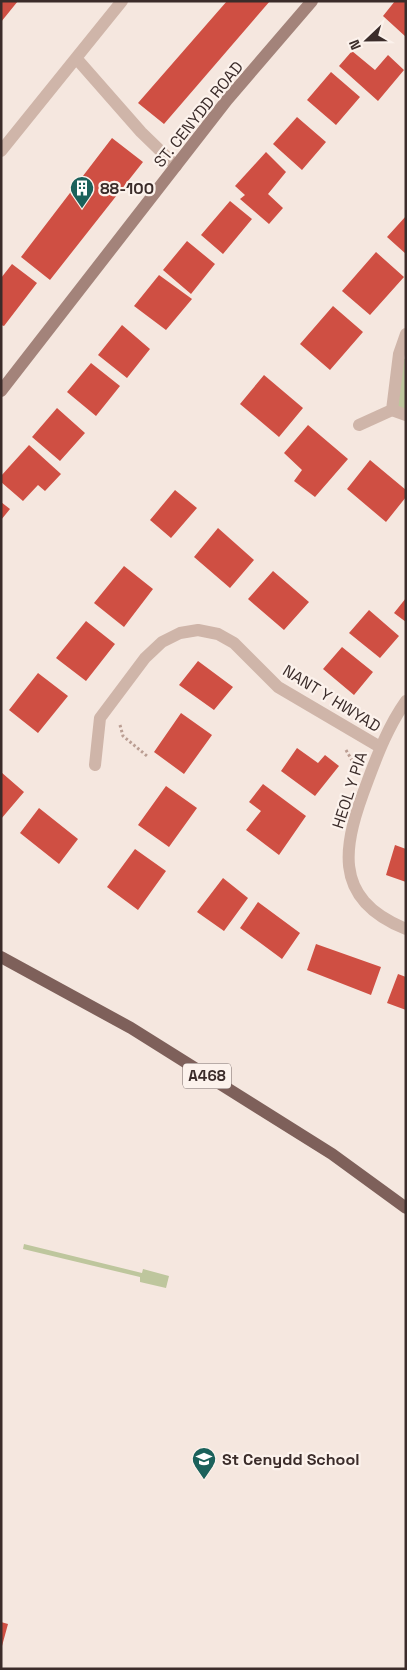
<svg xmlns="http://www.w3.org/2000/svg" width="407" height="1670" viewBox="0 0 407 1670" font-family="'Space Grotesk',sans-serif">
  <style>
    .green { fill: #bec69d }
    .building { fill: #cf4f43 }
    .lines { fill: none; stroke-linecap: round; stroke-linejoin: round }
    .path { stroke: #bb9e93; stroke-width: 3; stroke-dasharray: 2.5 2.5; stroke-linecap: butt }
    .service { stroke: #cfb5a9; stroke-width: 12 }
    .minor { stroke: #cfb5a9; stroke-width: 12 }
    .secondary { stroke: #a3837a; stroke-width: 12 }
    .primary { stroke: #7e605a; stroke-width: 12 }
    .labels { text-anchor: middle; stroke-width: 4.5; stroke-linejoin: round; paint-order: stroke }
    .shield { fill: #fcf2ec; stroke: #756764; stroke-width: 1 }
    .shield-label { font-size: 15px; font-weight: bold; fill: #3b2c2a }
    .street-label { font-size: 16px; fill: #3b2c2a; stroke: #fcf2ec }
    .poi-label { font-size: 16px; font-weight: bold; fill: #3b2c2a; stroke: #fcf2ec; text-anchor: start }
  </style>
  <rect width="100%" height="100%" fill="#f5e7df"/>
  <path class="green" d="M 399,354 L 406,360 L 406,415 L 392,410 Z
    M 24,1244 L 142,1273 L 143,1269 L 169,1276 L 166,1288 L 140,1282 L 140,1277 L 23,1249 Z"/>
  <path class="building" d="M 1,1 L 18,1 L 1,22 Z
    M 227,1 L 270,1 L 164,124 L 138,103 Z
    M 395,1 L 406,1 L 406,37 L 383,16 Z
    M 352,51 L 375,70 L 388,55 L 404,70 L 378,101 L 339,66 Z
    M 331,72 L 360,97 L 336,125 L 307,100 Z
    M 297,117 L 326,142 L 302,170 L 273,144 Z
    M 112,138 L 143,162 L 50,280 L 21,257 Z
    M 266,152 L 286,172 L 268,194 L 283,208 L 269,224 L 240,199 L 245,195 L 235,186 Z
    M 230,201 L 252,219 L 223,254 L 201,235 Z
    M 406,216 L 406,254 L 387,237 Z
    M 187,241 L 215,264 L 191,294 L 163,270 Z
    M 376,252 L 404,277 L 370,315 L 342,291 Z
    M 12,264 L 37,283 L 4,326 L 1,325 L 1,278 Z
    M 159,275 L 192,299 L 166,330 L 134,306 Z
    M 333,306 L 363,332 L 330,370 L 300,344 Z
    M 122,325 L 150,349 L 127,378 L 98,355 Z
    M 91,363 L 120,386 L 96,416 L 67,392 Z
    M 264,375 L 303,408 L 279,437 L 240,404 Z
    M 57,408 L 85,433 L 60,461 L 32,437 Z
    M 308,425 L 348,459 L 315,497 L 294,481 L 302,470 L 284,453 Z
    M 29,445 L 61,474 L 45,491 L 38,485 L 23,501 L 1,482 L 1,476 Z
    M 370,460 L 406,490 L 406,497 L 386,522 L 347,489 Z
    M 175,490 L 197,508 L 171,538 L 150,520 Z
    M 1,502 L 10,509 L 1,520 Z
    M 218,528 L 254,560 L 230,588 L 194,557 Z
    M 124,566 L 153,589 L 124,627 L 94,603 Z
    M 273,571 L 309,602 L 284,630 L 248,599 Z
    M 406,598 L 406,622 L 394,613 Z
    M 369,610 L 399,636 L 380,658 L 349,633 Z
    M 86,621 L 115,644 L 86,681 L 56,658 Z
    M 342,647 L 373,672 L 354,695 L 323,669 Z
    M 198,661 L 233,687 L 214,710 L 179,685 Z
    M 38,673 L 68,696 L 38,733 L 9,710 Z
    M 181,713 L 212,735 L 184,774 L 154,752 Z
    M 297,748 L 318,763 L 325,755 L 339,766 L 315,796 L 281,771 Z
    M 1,772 L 24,792 L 1,819 Z
    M 263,784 L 306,816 L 279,855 L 246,830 L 261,811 L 249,802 Z
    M 166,786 L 197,808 L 169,847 L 138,825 Z
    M 39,808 L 78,839 L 59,864 L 20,833 Z
    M 395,845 L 406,849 L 406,882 L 386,875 Z
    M 135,849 L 166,871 L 138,910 L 107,887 Z
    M 223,878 L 248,898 L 224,931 L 197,912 Z
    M 258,902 L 300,933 L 282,959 L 240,928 Z
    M 316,944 L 381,967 L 371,995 L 307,970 Z
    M 398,974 L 406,977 L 406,1010 L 387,1003 Z
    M 1,1622 L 8,1624 L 2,1646 L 1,1646 Z"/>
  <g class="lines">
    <path class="path" d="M 120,725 L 123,736 L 147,756
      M 346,750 L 354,764"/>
    <path class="service" d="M 76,58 L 141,132 L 176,166
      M 1,151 L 122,1"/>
    <path class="minor" d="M 392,410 L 406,415
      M 359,425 L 392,410 L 399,354 L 406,334
      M 406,701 C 389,725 378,753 368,780 C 344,843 329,898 406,929
      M 95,765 L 100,718 L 145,658 L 162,642 L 180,633 L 198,630 L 218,634 L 234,643 L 278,687 L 380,747"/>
    <path class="secondary" d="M 1,391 L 227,100 L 312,1"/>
    <path class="primary" d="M 1,957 L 131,1028 L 332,1154 L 406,1208"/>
  </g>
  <defs>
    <g id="building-pin" transform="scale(1.25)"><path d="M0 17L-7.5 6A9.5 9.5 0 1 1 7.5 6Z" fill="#1b615b" stroke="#fcf2ec"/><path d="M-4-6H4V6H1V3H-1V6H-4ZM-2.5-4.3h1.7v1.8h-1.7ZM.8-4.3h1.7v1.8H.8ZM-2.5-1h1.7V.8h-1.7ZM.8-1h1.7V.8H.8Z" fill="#fff"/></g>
    <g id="school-pin" transform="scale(1.25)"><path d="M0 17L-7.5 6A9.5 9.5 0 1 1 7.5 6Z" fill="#1b615b" stroke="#fcf2ec"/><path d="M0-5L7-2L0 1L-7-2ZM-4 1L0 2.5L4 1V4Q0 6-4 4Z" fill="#fff"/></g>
  </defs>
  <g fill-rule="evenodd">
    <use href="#building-pin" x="82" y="188"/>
    <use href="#school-pin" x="204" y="1459"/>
  </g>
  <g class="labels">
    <rect class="shield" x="183" y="1063.5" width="48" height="25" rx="4"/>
    <g class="shield-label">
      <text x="207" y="1081">A468</text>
    </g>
    <g class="street-label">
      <text transform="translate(198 114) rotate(-51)" y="6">ST. CENYDD ROAD</text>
      <text transform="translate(332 698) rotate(32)" y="6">NANT Y HWYAD</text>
      <text transform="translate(349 790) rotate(-72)" y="6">HEOL Y PIA</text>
    </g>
    <g class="poi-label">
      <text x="100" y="194">88-100</text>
      <text x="222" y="1465">St Cenydd School</text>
    </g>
  </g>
  <rect width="407" height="1670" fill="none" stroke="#3b2c2a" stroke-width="5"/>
  <g transform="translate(367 40) rotate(248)" stroke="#fcf2ec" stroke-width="4" paint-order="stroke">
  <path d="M0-4L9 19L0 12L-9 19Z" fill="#3b2c2a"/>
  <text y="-8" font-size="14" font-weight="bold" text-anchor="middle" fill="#3b2c2a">N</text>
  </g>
</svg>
